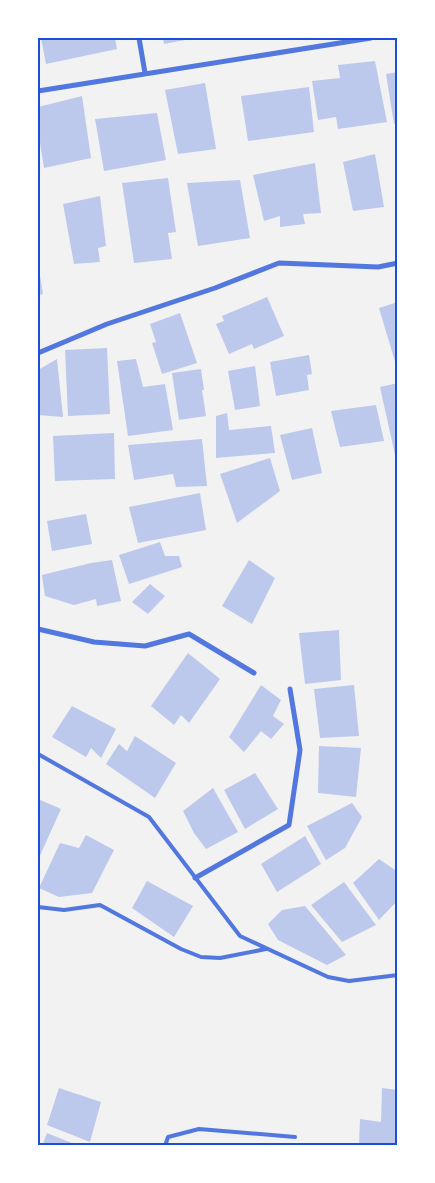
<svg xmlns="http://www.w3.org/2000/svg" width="435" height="1183" viewBox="0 0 435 1183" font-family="Quicksand,sans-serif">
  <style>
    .building { fill: #bdc9ec }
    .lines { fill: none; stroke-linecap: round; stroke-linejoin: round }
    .service { stroke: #5277de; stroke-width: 4 }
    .minor { stroke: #5277de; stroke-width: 5 }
    .neatline { fill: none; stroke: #1d4ed8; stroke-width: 2 }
  </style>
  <rect width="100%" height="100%" fill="#f2f2f2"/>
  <path class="building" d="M 41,38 L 115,38 L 117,49 L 46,64 Z
    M 163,38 L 196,38 L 164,44 Z
    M 375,61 L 387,122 L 338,129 L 336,117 L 318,120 L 312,81 L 340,78 L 338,65 Z
    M 398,72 L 398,123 L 394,124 L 386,74 Z
    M 205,83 L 216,149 L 178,154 L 165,90 Z
    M 309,87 L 314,132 L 248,141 L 241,96 Z
    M 82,96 L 91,158 L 44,168 L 38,130 L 38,107 Z
    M 157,113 L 166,160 L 104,171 L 95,119 Z
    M 375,154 L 384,207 L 353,211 L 343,162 Z
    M 315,163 L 321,213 L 303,214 L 305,224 L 280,227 L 280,216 L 264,221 L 253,175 Z
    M 168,178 L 176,232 L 168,233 L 172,259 L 134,263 L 122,183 Z
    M 240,180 L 250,238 L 198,246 L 187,183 Z
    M 100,196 L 106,246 L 98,248 L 100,262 L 74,264 L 63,204 Z
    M 38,264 L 43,294 L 38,295 Z
    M 267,297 L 284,336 L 254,349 L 252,344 L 229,354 L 216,324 L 224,321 L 222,316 Z
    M 398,302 L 398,364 L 396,365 L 379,308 Z
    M 180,313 L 197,363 L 162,374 L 152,343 L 156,342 L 150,324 Z
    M 107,348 L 110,414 L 68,416 L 65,350 Z
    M 309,355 L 312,374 L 307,375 L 309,390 L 276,396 L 270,362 Z
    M 57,359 L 63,417 L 38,415 L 38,370 Z
    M 136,359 L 143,387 L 165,384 L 173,430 L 128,436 L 117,361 Z
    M 255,366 L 260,406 L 235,410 L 228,371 Z
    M 201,369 L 204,390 L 202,390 L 206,416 L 179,420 L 172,373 Z
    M 398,383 L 398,454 L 395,455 L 380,387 Z
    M 376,405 L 384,441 L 340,447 L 331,411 Z
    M 227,413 L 229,430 L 271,426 L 275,453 L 216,458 L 216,416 Z
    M 312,428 L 322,473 L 292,480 L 280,435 Z
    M 114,433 L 115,479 L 55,481 L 53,436 Z
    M 202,439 L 207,486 L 176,487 L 173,474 L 134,480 L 128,445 Z
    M 270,458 L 280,491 L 237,523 L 220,474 Z
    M 200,493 L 206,530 L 138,543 L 129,507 Z
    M 86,514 L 92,544 L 52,551 L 47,521 Z
    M 160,542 L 165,556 L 179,556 L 182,567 L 129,584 L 119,555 Z
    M 112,560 L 121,601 L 97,606 L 96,599 L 74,605 L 45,596 L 42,575 L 91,563 Z
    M 249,560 L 275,578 L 252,624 L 222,606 Z
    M 150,584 L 165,596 L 148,614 L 132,602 Z
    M 339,630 L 341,680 L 305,684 L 299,633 Z
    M 188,653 L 220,679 L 189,723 L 181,715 L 174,725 L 151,706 Z
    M 261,685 L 281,700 L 273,716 L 284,724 L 271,739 L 261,731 L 244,752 L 229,737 Z
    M 354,685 L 359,736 L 320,738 L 314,689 Z
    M 72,706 L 116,729 L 101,758 L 91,748 L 86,757 L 52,737 Z
    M 135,736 L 176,763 L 155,798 L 106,764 L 119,744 L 127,751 Z
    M 319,746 L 361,748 L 356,797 L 318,793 Z
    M 255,773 L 278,809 L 245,829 L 224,790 Z
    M 213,788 L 238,832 L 206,849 L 194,833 L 183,811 Z
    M 38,799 L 61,809 L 38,860 Z
    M 352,803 L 362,817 L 345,848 L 326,860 L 307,826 Z
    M 86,835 L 114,850 L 92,893 L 59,897 L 39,888 L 60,843 L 79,848 Z
    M 305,836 L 321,864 L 277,892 L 261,864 Z
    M 379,859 L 398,872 L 398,900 L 379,920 L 353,883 Z
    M 147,881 L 193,906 L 174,937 L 132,908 Z
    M 344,882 L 376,925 L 342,942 L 311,905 Z
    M 305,906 L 346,955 L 327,965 L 278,940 L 268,924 L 282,910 Z
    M 59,1088 L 101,1102 L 90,1142 L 47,1125 Z
    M 382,1088 L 398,1090 L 398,1146 L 359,1146 L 360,1119 L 381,1122 Z
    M 47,1133 L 77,1145 L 77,1146 L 42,1146 Z"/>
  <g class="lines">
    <path class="service" d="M 38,754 L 149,817 L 240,936 L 328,977 L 349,981 L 398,975
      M 38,907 L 64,910 L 100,905 L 181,949 L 201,957 L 220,958 L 266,949
      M 165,1146 L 168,1137 L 199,1129 L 295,1137"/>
    <path class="minor" d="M 139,38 L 145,73
      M 38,91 L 371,38
      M 38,353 L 107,324 L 215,288 L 279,263 L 378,267 L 398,263
      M 38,629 L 94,642 L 145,646 L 189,634 L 254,673
      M 195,878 L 289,825 L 300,750 L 290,689"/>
  </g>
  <rect width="435" height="1183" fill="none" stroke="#ffffff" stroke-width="78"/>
  <rect x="39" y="39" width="357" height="1105" class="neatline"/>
</svg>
